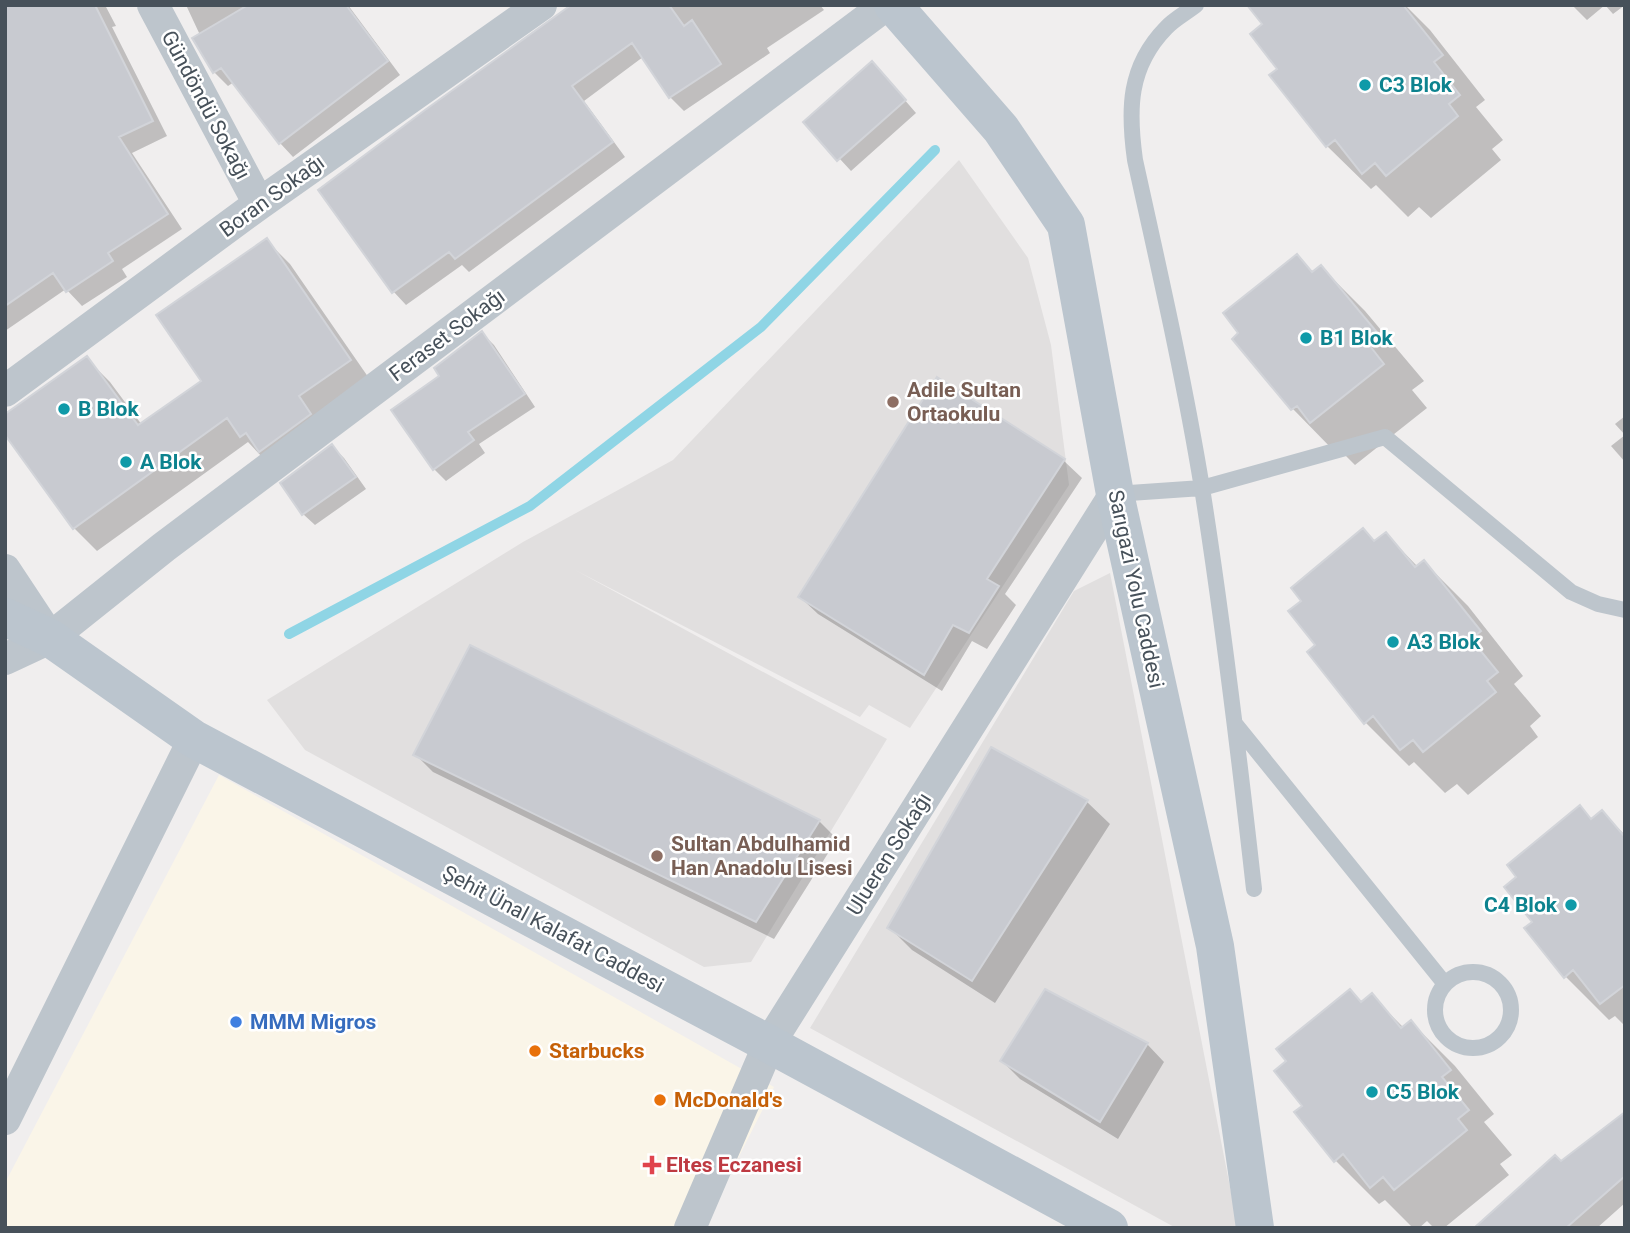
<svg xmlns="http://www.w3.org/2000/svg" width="1630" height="1233" viewBox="0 0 1630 1233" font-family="Roboto,sans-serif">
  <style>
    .commercial { fill: #faf5e8 }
    .education { fill: #e1dfdf }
    .shadow { fill: #0003 }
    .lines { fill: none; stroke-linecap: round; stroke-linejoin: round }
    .stream { stroke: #8fd5e5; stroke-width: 10 }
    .building { fill: #c8cad0; stroke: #d2d4d9; stroke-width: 2 }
    .lane { stroke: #bdc5cc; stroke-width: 16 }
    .street { stroke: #bdc5cc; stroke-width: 32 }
    .secondary { stroke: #bbc5ce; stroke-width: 38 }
    .culture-dot { fill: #0f9aa8; stroke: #fff; stroke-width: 2.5 }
    .education-dot { fill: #8d6e63; stroke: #fff; stroke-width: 2.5 }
    .shop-dot { fill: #3f7fe0; stroke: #fff; stroke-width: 2.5 }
    .food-dot { fill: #e8710a; stroke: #fff; stroke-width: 2.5 }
    .health-dot { fill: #e0444e; stroke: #fff; stroke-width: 2.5 }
    .labels { text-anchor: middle; stroke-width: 5; stroke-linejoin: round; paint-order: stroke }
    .culture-label { font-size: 21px; font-weight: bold; fill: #0d838f; stroke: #fff; text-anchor: start }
    .street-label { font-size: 21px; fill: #47515a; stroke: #fff }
    .education-label { font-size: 21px; font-weight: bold; fill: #785e54; stroke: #fff; text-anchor: start }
    .shop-label { font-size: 21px; font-weight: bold; fill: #366cbe; stroke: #fff; text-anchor: start }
    .food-label { font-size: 21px; font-weight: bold; fill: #c56008; stroke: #fff; text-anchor: start }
    .health-label { font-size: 21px; font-weight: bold; fill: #be3a42; stroke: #fff; text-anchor: start }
  </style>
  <rect width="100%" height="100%" fill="#f0eeee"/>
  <path class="commercial" d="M 219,775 L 774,1087 L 703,1228 L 5,1228 L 5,1183 Z"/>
  <path class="education" d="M 959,160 L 1028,258 L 1051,345 L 1069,485 L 910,728 L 869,705 L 860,717 L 575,570 L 887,739 L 751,962 L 704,967 L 305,750 L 267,700 L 523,542 L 673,460 Z
    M 1110,573 L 1238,1228 L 1176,1228 L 810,1028 L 1074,591 Z"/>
  <path class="shadow" d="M 5,5 L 105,5 L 116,26 L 112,27 L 167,136 L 132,153 L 182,229 L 122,269 L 127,277 L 82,306 L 66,289 L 5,331 Z
    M 186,5 L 348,5 L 400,75 L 293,157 L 280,143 L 234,82 L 228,86 L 214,72 L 195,39 L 200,35 Z
    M 575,5 L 820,5 L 824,10 L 767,48 L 770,53 L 684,111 L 670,97 L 643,57 L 584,101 L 625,157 L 469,272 L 462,265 L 406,305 L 393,291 Z
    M 1263,5 L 1405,5 L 1430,30 L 1485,100 L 1476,107 L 1503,140 L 1492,149 L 1501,160 L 1431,218 L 1419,207 L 1408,217 L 1376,185 L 1371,189 L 1327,146 L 1280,69 L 1265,24 Z
    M 1572,5 L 1625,5 L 1613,14 L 1605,5 L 1587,20 Z
    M 884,76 L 916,113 L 851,171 L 806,122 Z
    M 267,241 L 290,264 L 373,384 L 264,459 L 248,442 L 97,551 L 74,528 L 87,359 L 110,382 L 142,425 L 203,381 Z
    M 1297,256 L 1314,273 L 1321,267 L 1365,311 L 1424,381 L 1412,390 L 1427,408 L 1355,465 L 1340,450 L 1336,453 L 1293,409 L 1234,339 L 1241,333 Z
    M 482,333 L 494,345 L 535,407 L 479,444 L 485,453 L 446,481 L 434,469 L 394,410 L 442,376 Z
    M 937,379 L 1064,461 L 1082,478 L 1005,594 L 1016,605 L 987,649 L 972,641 L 942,691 L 818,614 L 800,597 Z
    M 1625,416 L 1625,435 L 1615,424 Z
    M 1625,435 L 1625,462 L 1611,446 Z
    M 332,446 L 344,458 L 366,489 L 315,525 L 303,514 Z
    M 1363,530 L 1375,542 L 1386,534 L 1418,567 L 1424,562 L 1468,606 L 1523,676 L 1514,684 L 1541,716 L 1530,726 L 1538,737 L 1468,795 L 1457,784 L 1445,793 L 1414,762 L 1409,766 L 1365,722 L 1318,645 L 1303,601 Z
    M 471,647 L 819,821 L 837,839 L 774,939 L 433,772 L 415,754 Z
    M 1087,802 L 1110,824 L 995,1003 L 912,950 L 889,927 Z
    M 1580,808 L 1592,820 L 1602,812 L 1625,835 L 1625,1026 L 1615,1016 L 1609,1020 L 1565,976 L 1534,922 L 1519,877 Z
    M 1372,996 L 1404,1028 L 1411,1022 L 1455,1066 L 1494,1114 L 1484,1122 L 1512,1155 L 1500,1164 L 1509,1175 L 1444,1228 L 1434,1228 L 1427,1221 L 1419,1228 L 1413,1228 L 1385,1200 L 1379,1204 L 1335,1160 L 1304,1106 L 1362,1004 Z
    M 1147,1044 L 1164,1062 L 1118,1139 L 1020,1079 L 1002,1061 Z
    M 1625,1114 L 1625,1203 L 1597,1228 L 1504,1228 L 1561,1163 Z"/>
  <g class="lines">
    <path class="stream" d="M 289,634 L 530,506 L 761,327 L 935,150"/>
  </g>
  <path class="building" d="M 5,5 L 95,5 L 153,121 L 119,137 L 168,214 L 108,253 L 113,261 L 66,292 L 53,273 L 5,306 Z
    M 248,5 L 346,5 L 388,61 L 279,144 L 221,68 L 213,73 L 192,38 Z
    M 571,5 L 669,5 L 684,26 L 692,20 L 721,64 L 669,98 L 632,43 L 572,86 L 613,142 L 455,259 L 449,252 L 392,293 L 318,190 L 425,110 Z
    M 1247,5 L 1403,5 L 1443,55 L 1434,62 L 1460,95 L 1449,104 L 1458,116 L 1386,176 L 1375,163 L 1362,174 L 1335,140 L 1326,147 L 1269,75 L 1277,69 L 1250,34 L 1262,24 Z
    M 872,61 L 906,100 L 837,161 L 803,122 Z
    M 267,238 L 351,360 L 299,396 L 311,414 L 259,452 L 246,433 L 240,437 L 227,418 L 73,529 L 5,435 L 5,414 L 87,356 L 138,425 L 201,381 L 156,315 Z
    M 1297,254 L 1312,272 L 1321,265 L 1381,337 L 1370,346 L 1384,364 L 1310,423 L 1297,406 L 1291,410 L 1232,339 L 1238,333 L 1223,313 Z
    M 482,331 L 525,394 L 468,432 L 474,440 L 433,470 L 391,410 L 439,376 L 434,368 Z
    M 937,377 L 1065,459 L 987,579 L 999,586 L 969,633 L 953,625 L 924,675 L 798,597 Z
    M 332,444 L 356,477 L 302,515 L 280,483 Z
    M 1363,528 L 1374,541 L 1386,532 L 1415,567 L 1424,560 L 1481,631 L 1471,639 L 1498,672 L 1487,681 L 1496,692 L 1423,752 L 1413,740 L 1400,750 L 1373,716 L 1364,724 L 1307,652 L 1315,645 L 1288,611 L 1301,601 L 1291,588 Z
    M 470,645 L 820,820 L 756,922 L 413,755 Z
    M 991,747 L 1088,800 L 972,981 L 887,928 Z
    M 1580,805 L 1591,819 L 1602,810 L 1625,837 L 1625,985 L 1600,1004 L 1573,970 L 1564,978 L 1524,928 L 1532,922 L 1504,887 L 1516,877 L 1507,865 Z
    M 1045,989 L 1148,1043 L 1100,1122 L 1000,1061 Z
    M 1350,989 L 1361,1002 L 1372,993 L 1401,1028 L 1411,1020 L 1451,1070 L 1442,1077 L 1469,1110 L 1458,1119 L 1467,1130 L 1394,1190 L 1383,1177 L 1370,1188 L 1343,1154 L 1334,1162 L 1294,1112 L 1302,1106 L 1274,1071 L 1286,1061 L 1276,1049 Z
    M 1625,1112 L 1625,1176 L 1566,1228 L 1474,1228 L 1555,1155 L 1561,1161 Z"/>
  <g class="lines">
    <path class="lane" d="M 1196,5 C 1186,13 1174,19 1166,28 C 1128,67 1128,110 1135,160 C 1159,269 1184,378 1202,488 C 1223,621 1239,755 1254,889
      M 1115,494 L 1202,488 L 1385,437 L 1571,592 L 1598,604 L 1625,610
      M 1236,725 L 1445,984
      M1435 1010a38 38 0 1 1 76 0a38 38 0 1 1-76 0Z"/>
    <path class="street" d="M 153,5 L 259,204
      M 5,391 L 259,204 L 541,5
      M 5,570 L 50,638
      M 5,659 L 50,638 L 164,547 L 886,5
      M 5,1119 L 194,739
      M 690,1228 L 769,1044 L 1115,494"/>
    <path class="secondary" d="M 893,5 L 1001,129 L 1066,225 L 1115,494 L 1215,946 L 1255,1228
      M 5,617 L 50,638 L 194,739 L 769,1044 L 1109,1228"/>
  </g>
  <g class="culture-dot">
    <circle cx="1365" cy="85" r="7"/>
    <circle cx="1306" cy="338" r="7"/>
    <circle cx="64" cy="409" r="7"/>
    <circle cx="126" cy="462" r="7"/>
    <circle cx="1393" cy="642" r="7"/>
    <circle cx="1571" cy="905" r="7"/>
    <circle cx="1372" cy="1092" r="7"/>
  </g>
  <g class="education-dot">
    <circle cx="893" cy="402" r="7"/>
    <circle cx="657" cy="856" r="7"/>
  </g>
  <circle class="shop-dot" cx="236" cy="1022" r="7"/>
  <g class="food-dot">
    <circle cx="535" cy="1051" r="7"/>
    <circle cx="660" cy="1100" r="7"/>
  </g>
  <path class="health-dot" d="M648.5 1154.5h7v7h7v7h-7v7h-7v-7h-7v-7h7z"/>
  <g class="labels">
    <g class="culture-label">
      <text x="1379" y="92">C3 Blok</text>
      <text x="1320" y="345">B1 Blok</text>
      <text x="78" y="416">B Blok</text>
      <text x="140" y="469">A Blok</text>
      <text x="1407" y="649">A3 Blok</text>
      <text x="1557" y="912" text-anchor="end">C4 Blok</text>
      <text x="1386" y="1099">C5 Blok</text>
    </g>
    <g class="street-label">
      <text transform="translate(206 105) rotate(62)" y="7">Gündöndü Sokağı</text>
      <text transform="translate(272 196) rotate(-36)" y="7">Boran Sokağı</text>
      <text transform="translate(447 335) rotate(-37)" y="7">Feraset Sokağı</text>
      <text transform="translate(1136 589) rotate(78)" y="7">Sarıgazi Yolu Caddesi</text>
      <text transform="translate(889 854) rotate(-58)" y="7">Ulueren Sokağı</text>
      <text transform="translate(553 929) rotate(28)" y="7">Şehit Ünal Kalafat Caddesi</text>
    </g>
    <g class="education-label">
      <text x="907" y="397">Adile Sultan<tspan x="907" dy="24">Ortaokulu</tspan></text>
      <text x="671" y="851">Sultan Abdulhamid<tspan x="671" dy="24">Han Anadolu Lisesi</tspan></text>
    </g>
    <g class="shop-label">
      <text x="250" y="1029">MMM Migros</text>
    </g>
    <g class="food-label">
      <text x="549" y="1058">Starbucks</text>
      <text x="674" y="1107">McDonald's</text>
    </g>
    <g class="health-label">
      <text x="666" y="1172">Eltes Eczanesi</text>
    </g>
  </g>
  <rect width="1630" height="1233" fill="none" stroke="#47515a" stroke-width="14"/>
</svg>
